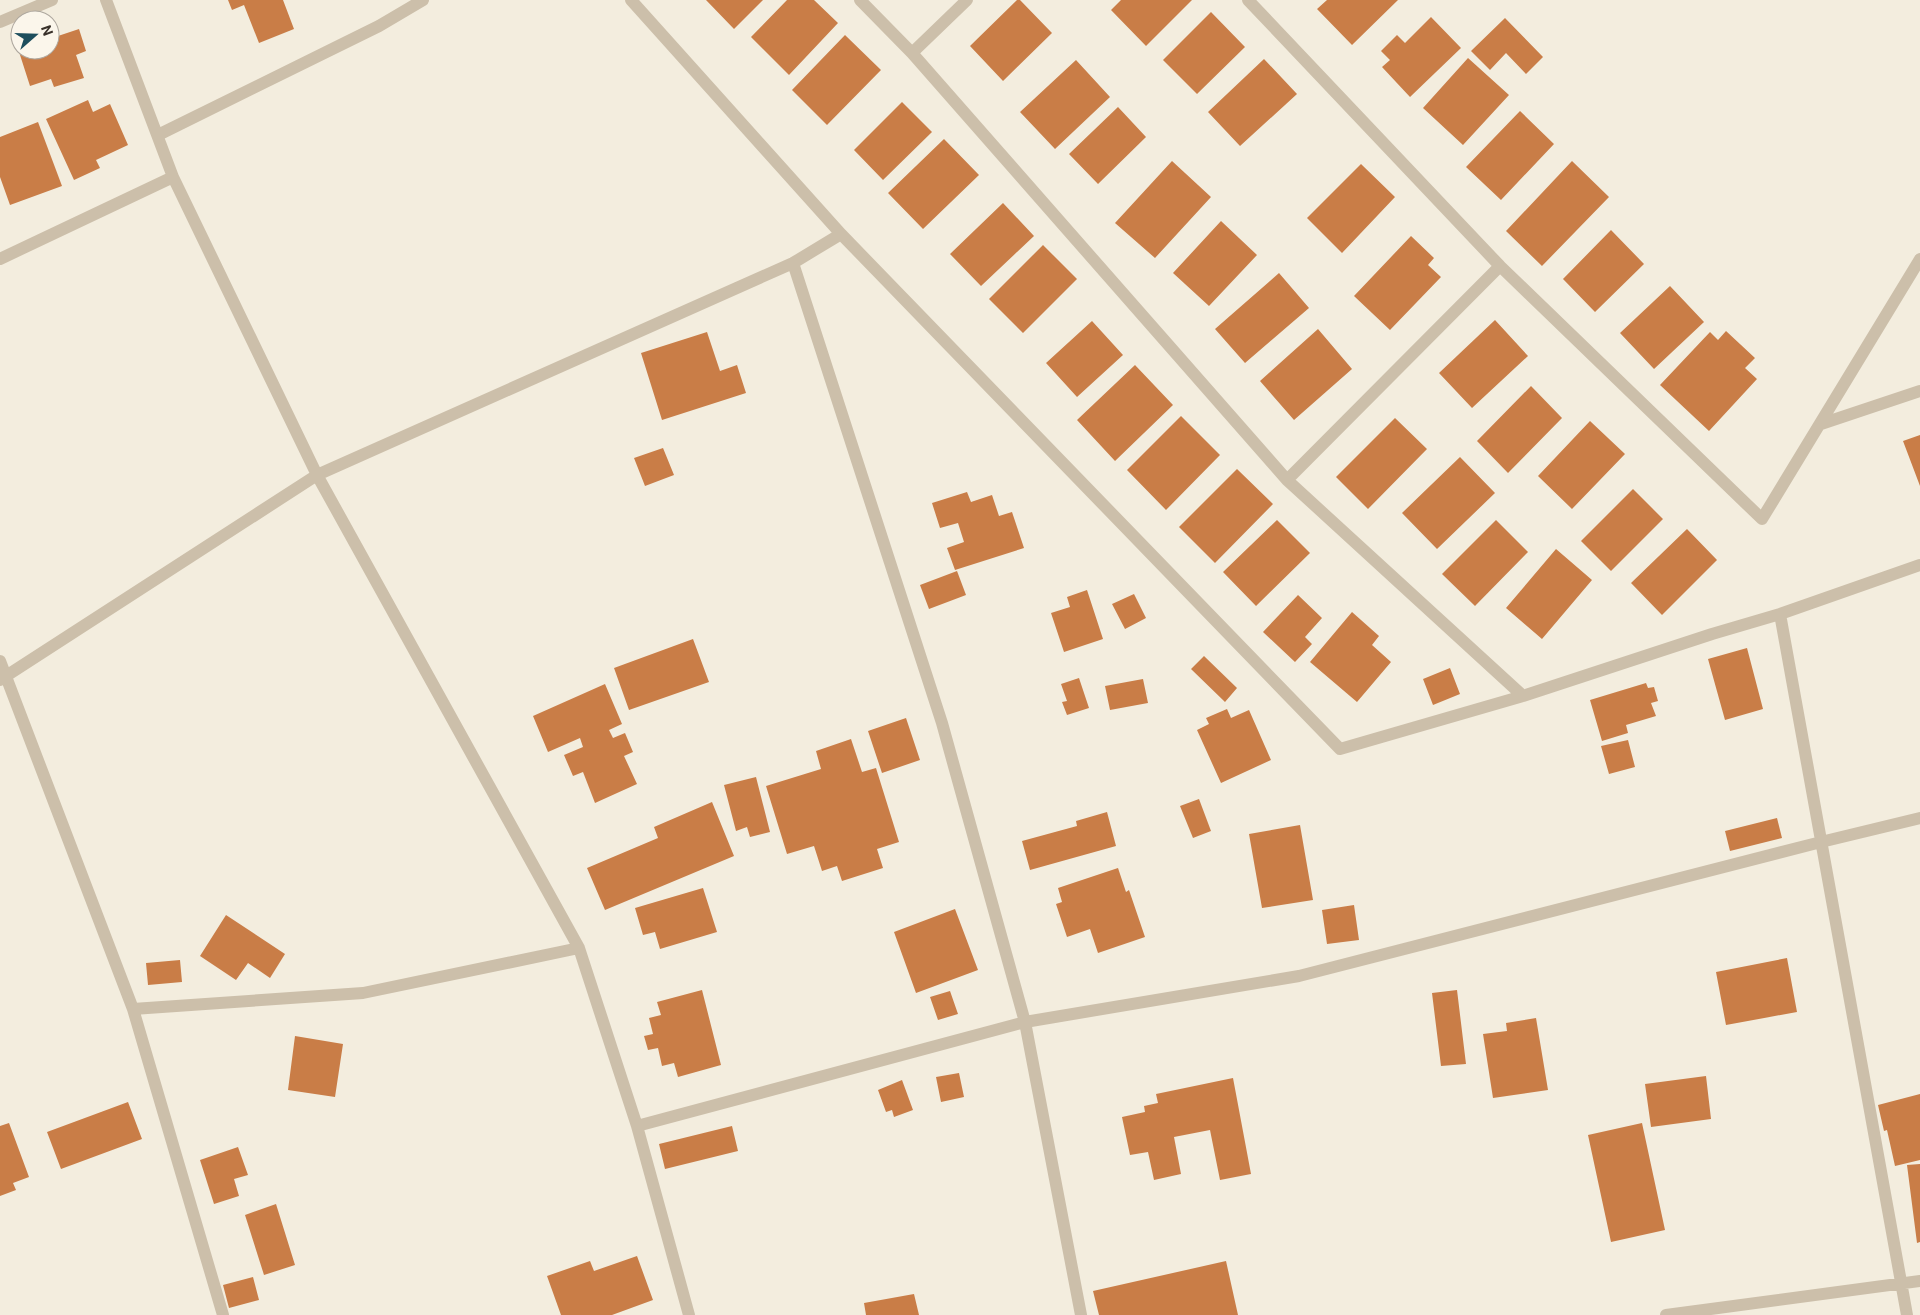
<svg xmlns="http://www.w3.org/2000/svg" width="1920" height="1315" viewBox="0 0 1920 1315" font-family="Roboto,sans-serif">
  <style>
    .building { fill: #c97d47 }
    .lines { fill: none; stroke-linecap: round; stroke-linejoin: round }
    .street { stroke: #ccbfaa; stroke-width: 12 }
  </style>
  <rect width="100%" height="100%" fill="#f3edde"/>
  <path class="building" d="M 228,0 L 283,0 L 294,29 L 259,43 L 244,5 L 232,10 Z
    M 706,0 L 763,0 L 734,29 Z
    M 787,0 L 814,0 L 838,23 L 789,75 L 751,37 Z
    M 1017,0 L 1020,0 L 1052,33 L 1003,81 L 970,46 Z
    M 1121,0 L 1192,0 L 1146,46 L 1111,10 Z
    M 1327,0 L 1398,0 L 1352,45 L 1317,9 Z
    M 1211,12 L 1245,47 L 1197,94 L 1163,60 Z
    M 1431,17 L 1461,48 L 1410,97 L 1382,67 L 1390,60 L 1381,51 L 1397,35 L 1405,43 Z
    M 1505,18 L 1543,57 L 1526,74 L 1506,53 L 1490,70 L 1471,51 Z
    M 50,24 L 55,37 L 79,29 L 86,51 L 76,55 L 84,78 L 54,87 L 51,79 L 30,86 L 12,30 L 20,28 L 20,50 L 50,50 Z
    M 845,35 L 881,70 L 827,125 L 792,90 Z
    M 1468,58 L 1509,95 L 1463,145 L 1423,108 Z
    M 1264,59 L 1297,94 L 1240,146 L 1208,112 Z
    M 1076,60 L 1110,97 L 1055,149 L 1020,112 Z
    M 88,100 L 93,112 L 110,104 L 128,145 L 96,160 L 100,168 L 74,180 L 46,119 Z
    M 902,102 L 932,132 L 883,180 L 854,150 Z
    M 1118,107 L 1146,137 L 1098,184 L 1069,154 Z
    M 1520,111 L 1554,144 L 1501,200 L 1466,167 Z
    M 38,122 L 62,186 L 10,205 L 0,177 L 0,137 Z
    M 944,139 L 979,175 L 923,229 L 888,193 Z
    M 1172,161 L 1211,197 L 1155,258 L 1115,223 Z
    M 1572,161 L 1609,197 L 1542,266 L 1506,231 Z
    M 1361,164 L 1395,197 L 1342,253 L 1307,218 Z
    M 1003,203 L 1034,236 L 981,286 L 950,254 Z
    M 1221,221 L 1257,255 L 1209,306 L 1173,273 Z
    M 1611,230 L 1644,264 L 1595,312 L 1563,279 Z
    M 1411,236 L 1434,258 L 1428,265 L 1441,277 L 1390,330 L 1354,296 Z
    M 1043,245 L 1077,279 L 1023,333 L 989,299 Z
    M 1279,273 L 1309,308 L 1245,363 L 1215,329 Z
    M 1670,286 L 1704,322 L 1654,369 L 1620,333 Z
    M 1495,320 L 1528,356 L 1472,408 L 1439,373 Z
    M 1092,321 L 1123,355 L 1077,397 L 1046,363 Z
    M 1318,329 L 1352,369 L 1294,420 L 1260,381 Z
    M 1726,331 L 1755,358 L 1745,368 L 1757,379 L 1709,431 L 1660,385 L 1710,332 L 1718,340 Z
    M 707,332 L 720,371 L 737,365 L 746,393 L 662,420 L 641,353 Z
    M 1135,365 L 1173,405 L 1115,461 L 1077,420 Z
    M 1531,386 L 1562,418 L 1508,473 L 1477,441 Z
    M 1181,416 L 1220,455 L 1166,510 L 1127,470 Z
    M 1395,418 L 1427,449 L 1368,509 L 1336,477 Z
    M 1590,421 L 1625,454 L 1572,509 L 1538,476 Z
    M 1920,435 L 1920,486 L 1903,441 Z
    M 663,448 L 674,475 L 645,486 L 634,458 Z
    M 1460,457 L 1495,493 L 1437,549 L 1402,513 Z
    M 1237,469 L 1273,504 L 1215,563 L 1179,527 Z
    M 1633,489 L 1663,519 L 1611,571 L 1581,541 Z
    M 967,492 L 971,502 L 992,495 L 999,516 L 1012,512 L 1024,548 L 955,570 L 947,548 L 964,542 L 958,523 L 940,528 L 932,503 Z
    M 1277,520 L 1310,553 L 1256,606 L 1223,572 Z
    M 1496,520 L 1528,552 L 1475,606 L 1442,574 Z
    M 1687,529 L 1717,560 L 1662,615 L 1631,583 Z
    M 1556,549 L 1592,580 L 1542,639 L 1506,608 Z
    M 957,571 L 966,595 L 929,609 L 920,585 Z
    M 1087,590 L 1103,639 L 1064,652 L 1051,613 L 1070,607 L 1067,597 Z
    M 1134,594 L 1146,618 L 1125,629 L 1112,604 Z
    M 1298,595 L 1322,618 L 1305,637 L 1312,644 L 1295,662 L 1263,632 Z
    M 1352,612 L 1379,636 L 1372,645 L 1391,662 L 1357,702 L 1310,662 Z
    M 693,639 L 709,682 L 629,710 L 614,668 Z
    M 1747,648 L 1763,709 L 1725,720 L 1708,659 Z
    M 1204,656 L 1237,688 L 1225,702 L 1191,669 Z
    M 1450,668 L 1460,694 L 1433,705 L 1423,679 Z
    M 1079,678 L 1089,708 L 1067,715 L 1062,702 L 1067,701 L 1061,684 Z
    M 1143,679 L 1148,703 L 1110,710 L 1105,686 Z
    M 1646,683 L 1648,688 L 1654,687 L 1658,701 L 1651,703 L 1656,716 L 1626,725 L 1628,733 L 1602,741 L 1590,700 Z
    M 605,684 L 622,724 L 609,730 L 613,738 L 625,733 L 633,752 L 624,756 L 637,784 L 595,803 L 583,772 L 573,776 L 564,755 L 583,747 L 580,738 L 548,752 L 533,716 Z
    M 1227,709 L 1231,718 L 1249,710 L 1271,760 L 1221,783 L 1197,730 L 1209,724 L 1206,718 Z
    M 906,718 L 920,760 L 882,773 L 868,731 Z
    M 851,739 L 862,772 L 876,768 L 899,842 L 877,849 L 883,868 L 842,881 L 837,866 L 822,871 L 814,846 L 787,854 L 766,786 L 821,769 L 816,751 Z
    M 1628,740 L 1635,767 L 1609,774 L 1601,746 Z
    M 756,777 L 770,832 L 750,837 L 747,827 L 736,831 L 724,785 Z
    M 1199,799 L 1211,831 L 1193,838 L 1180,806 Z
    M 712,802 L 734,856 L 605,910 L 587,868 L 658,838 L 654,827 Z
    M 1107,812 L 1116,846 L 1030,870 L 1022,841 L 1077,826 L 1076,821 Z
    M 1777,818 L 1782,838 L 1730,851 L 1725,831 Z
    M 1300,825 L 1313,900 L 1262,908 L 1249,834 Z
    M 1118,868 L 1126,892 L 1129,890 L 1145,937 L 1098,953 L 1090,929 L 1067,937 L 1056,904 L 1062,902 L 1058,888 Z
    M 703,888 L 717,932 L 660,949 L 655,932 L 643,935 L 635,908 Z
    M 1354,905 L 1359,940 L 1327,944 L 1322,910 Z
    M 955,909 L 978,970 L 916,993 L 894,932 Z
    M 226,915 L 285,954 L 270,978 L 248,963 L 236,980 L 200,956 Z
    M 1787,958 L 1797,1012 L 1726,1025 L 1716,972 Z
    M 180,960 L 182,982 L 148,985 L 146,963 Z
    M 702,990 L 721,1065 L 678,1077 L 674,1063 L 662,1066 L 658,1048 L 648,1050 L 644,1036 L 653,1034 L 649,1018 L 661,1015 L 657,1002 Z
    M 1457,990 L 1466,1064 L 1441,1066 L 1432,993 Z
    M 950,991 L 958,1014 L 938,1020 L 930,997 Z
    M 1536,1018 L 1548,1090 L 1493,1098 L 1483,1034 L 1507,1031 L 1506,1023 Z
    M 295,1036 L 343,1044 L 335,1097 L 288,1090 Z
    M 959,1073 L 964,1097 L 941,1102 L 936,1077 Z
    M 1706,1076 L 1711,1119 L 1651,1127 L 1645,1084 Z
    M 1233,1078 L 1251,1174 L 1220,1180 L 1210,1130 L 1174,1137 L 1181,1174 L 1154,1180 L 1148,1152 L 1130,1155 L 1122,1117 L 1145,1112 L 1144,1106 L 1158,1103 L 1156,1094 Z
    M 902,1080 L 913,1110 L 894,1117 L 892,1110 L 886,1112 L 878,1090 Z
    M 1920,1094 L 1920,1160 L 1895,1166 L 1887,1130 L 1884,1131 L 1878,1105 Z
    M 128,1102 L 142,1139 L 61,1169 L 47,1132 Z
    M 9,1123 L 29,1177 L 13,1183 L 16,1190 L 0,1196 L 0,1126 Z
    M 1642,1123 L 1665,1230 L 1611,1242 L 1588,1135 Z
    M 732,1126 L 738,1151 L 665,1169 L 659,1144 Z
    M 238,1147 L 248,1175 L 234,1179 L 239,1196 L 214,1204 L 200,1160 Z
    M 1920,1164 L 1920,1242 L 1917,1243 L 1907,1165 Z
    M 276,1204 L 295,1265 L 264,1275 L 245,1215 Z
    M 637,1256 L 653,1300 L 612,1315 L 561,1315 L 547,1276 L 590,1261 L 594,1271 Z
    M 1226,1261 L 1238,1315 L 1099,1315 L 1093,1291 Z
    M 253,1277 L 259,1300 L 229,1308 L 223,1285 Z
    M 914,1294 L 919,1315 L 866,1315 L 864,1303 Z"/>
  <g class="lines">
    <path class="street" d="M 106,0 L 173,177 L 317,475 L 579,948 L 637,1126 L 689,1315
      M 631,0 L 841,234
      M 860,0 L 912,53 L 1287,480 L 1523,696
      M 1248,0 L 1500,266 L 1762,519 L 1920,259
      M 0,22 L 52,0
      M 912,53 L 967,0
      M 158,135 L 379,26 L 423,0
      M 0,259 L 173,177
      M 793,263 L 942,723 L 1025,1022 L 1081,1315
      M 1821,424 L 1920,391
      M 1287,480 L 1500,266
      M 1780,614 L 1907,1315
      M 0,661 L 133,1009 L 223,1315
      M 0,680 L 317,475 L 793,263 L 841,234 L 1340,749 L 1523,696 L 1712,634 L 1780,614 L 1920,565
      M 133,1009 L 363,993 L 579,948
      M 637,1126 L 1025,1022 L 1299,976 L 1821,842 L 1920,818
      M 1666,1315 L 1920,1281"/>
  </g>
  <g transform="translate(35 35) rotate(70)"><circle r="24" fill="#fbf6eb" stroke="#ada79e"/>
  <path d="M0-4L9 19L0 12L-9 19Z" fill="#1d4e5d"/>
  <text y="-8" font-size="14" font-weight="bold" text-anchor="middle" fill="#39312a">N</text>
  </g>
</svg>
